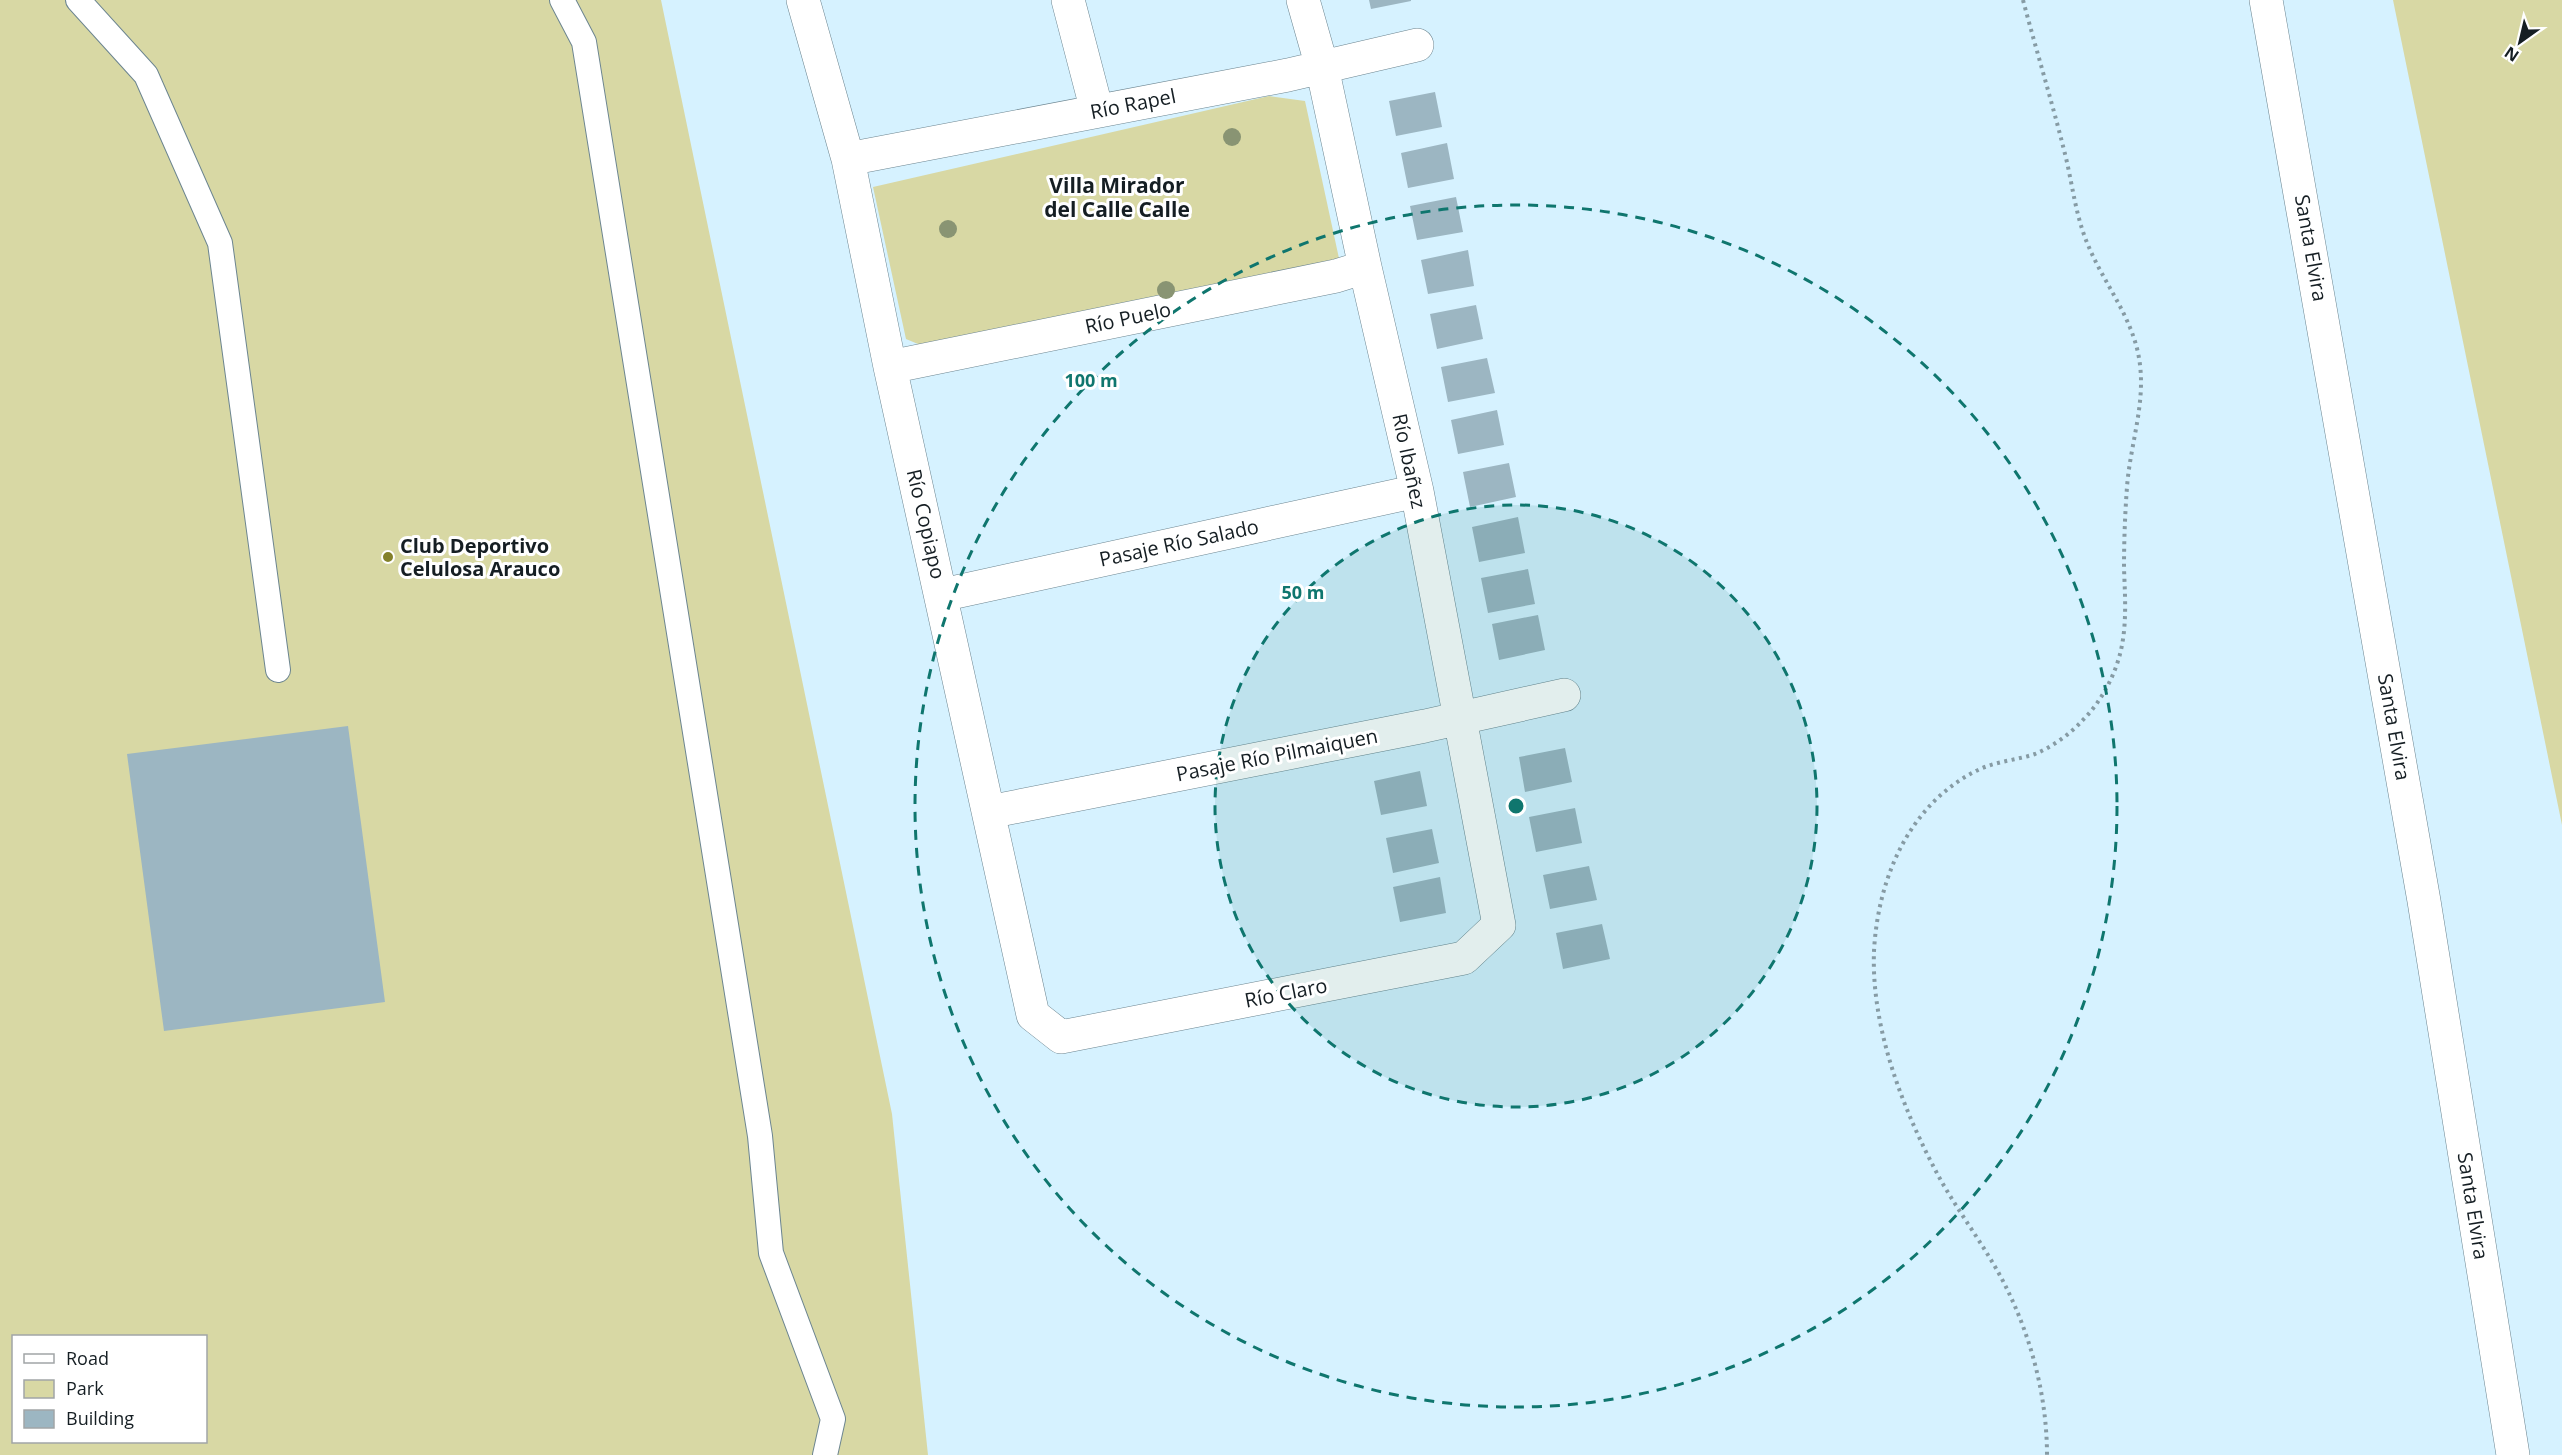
<svg xmlns="http://www.w3.org/2000/svg" width="2562" height="1455" viewBox="0 0 2562 1455" font-family="'Open Sans',sans-serif">
  <style>
    .green { fill: #d8d8a4; fill-rule: evenodd }
    .building { fill: #9cb6c2 }
    .lines { fill: none; stroke-linecap: round; stroke-linejoin: round }
    .lane-casing { stroke: #6c8590; stroke-width: 26 }
    .street-casing { stroke: #6c8590; stroke-width: 34 }
    .primary-casing { stroke: #6c8590; stroke-width: 34 }
    .path { stroke: #869ba4; stroke-width: 4; stroke-dasharray: 3 4.5; stroke-linecap: butt }
    .lane { stroke: #fff; stroke-width: 24 }
    .street { stroke: #fff; stroke-width: 33 }
    .primary { stroke: #fff; stroke-width: 33 }
    .tree { fill: #899473 }
    .ring { fill: none; stroke: #0f766e; stroke-width: 3; stroke-dasharray: 10 8 }
    .poi-dot { fill: #83812a; stroke: #fff; stroke-width: 2 }
    .labels { text-anchor: middle; stroke-width: 6; stroke-linejoin: round; paint-order: stroke }
    .street-label { font-size: 20px; fill: #151e23; stroke: #fff }
    .poi-label { font-size: 20px; font-weight: bold; fill: #151e23; stroke: #fff; text-anchor: start }
    .neighbourhood-label { font-size: 21px; font-weight: bold; fill: #151e23; stroke: #fff }
    .centre { fill: #0f766e; stroke: #fff; stroke-width: 3 }
    .ring-label { font-size: 18px; text-anchor: middle; font-weight: bold; fill: #0f766e; stroke: #fff; stroke-width: 6; stroke-linejoin: round; paint-order: stroke }
  </style>
  <rect width="100%" height="100%" fill="#d6f2ff"/>
  <path class="green" d="M 0,0 L 661,0 L 892,1114 L 928,1455 L 0,1455 ZM 14,1336 L 206,1336 L 206,1442 L 14,1442 Z
    M 2393,0 L 2562,0 L 2562,825 Z
    M 1269,96 L 1305,101 L 1340,263 L 930,349 L 906,339 L 873,187 Z"/>
  <path class="building" d="M 1369,0 L 1411,0 L 1411,1 L 1371,9 Z
    M 1435,92 L 1442,127 L 1396,136 L 1389,101 Z
    M 1447,143 L 1454,179 L 1408,188 L 1401,153 Z
    M 1456,197 L 1463,232 L 1417,240 L 1410,206 Z
    M 1468,250 L 1474,286 L 1428,294 L 1421,260 Z
    M 1476,305 L 1483,339 L 1437,349 L 1430,314 Z
    M 1487,358 L 1495,393 L 1448,402 L 1441,367 Z
    M 1497,410 L 1504,445 L 1458,454 L 1451,420 Z
    M 1509,463 L 1516,497 L 1470,507 L 1463,472 Z
    M 1518,517 L 1525,553 L 1479,562 L 1472,527 Z
    M 1528,569 L 1535,604 L 1488,613 L 1481,578 Z
    M 1538,615 L 1545,650 L 1499,660 L 1492,624 Z
    M 348,726 L 385,1002 L 164,1031 L 127,754 Z
    M 1565,748 L 1572,782 L 1525,792 L 1519,757 Z
    M 1420,771 L 1427,806 L 1381,815 L 1374,781 Z
    M 1575,808 L 1582,843 L 1536,852 L 1529,817 Z
    M 1432,829 L 1439,863 L 1393,873 L 1386,838 Z
    M 1589,866 L 1597,900 L 1550,909 L 1543,875 Z
    M 1440,877 L 1446,913 L 1400,922 L 1393,887 Z
    M 1602,924 L 1610,959 L 1563,969 L 1556,933 Z"/>
  <g class="lines">
    <g class="lane-casing">
      <path id="lane" d="M 78,0 L 146,75 L 220,243 L 278,670
        M 562,0 L 584,42 L 760,1136 L 771,1253 L 833,1419 L 825,1455"/>
    </g>
    <g class="street-casing">
      <path id="street" d="M 803,0 L 848,159 L 890,367 L 1033,1015 L 1061,1037 L 1464,958 L 1499,925 L 1417,491 L 1365,267 L 1322,67 L 1303,0
        M 1068,0 L 1097,111
        M 848,159 L 1288,75 L 1417,45
        M 890,367 L 1336,276 L 1365,267
        M 942,595 L 1417,491
        M 989,812 L 1425,726 L 1564,695"/>
    </g>
    <g class="primary-casing">
      <path id="primary" d="M 2266,0 L 2424,901 L 2513,1455"/>
    </g>
    <path class="path" d="M 2023,0 C 2037,53 2053,105 2066,158 C 2073,188 2076,217 2088,245 C 2105,286 2135,320 2140,365 C 2145,406 2130,446 2127,487 C 2125,514 2124,541 2124,568 C 2125,596 2127,623 2121,650 C 2115,676 2101,702 2082,721 C 2070,734 2052,747 2035,754 C 2017,760 1998,761 1980,769 C 1910,802 1878,877 1874,951 C 1871,1028 1903,1110 1939,1177 C 1960,1215 1988,1250 2007,1289 C 2032,1340 2047,1398 2047,1455"/>
    <use href="#lane" class="lane"/>
    <use href="#street" class="street"/>
    <use href="#primary" class="primary"/>
  </g>
  <g class="tree">
    <circle cx="1232" cy="137" r="9"/>
    <circle cx="948" cy="229" r="9"/>
    <circle cx="1166" cy="290" r="9"/>
  </g>
  <circle cx="1516" cy="806" r="301" fill="#0f766e" fill-opacity=".12"/>
  <g class="ring">
    <circle cx="1516" cy="806" r="301"/>
    <circle cx="1516" cy="806" r="601"/>
  </g>
  <circle class="poi-dot" cx="388" cy="557" r="6"/>
  <g class="labels">
    <g class="street-label">
      <text transform="translate(1133 104) rotate(-11)" y="7">Río Rapel</text>
      <text transform="translate(2311 248) rotate(80)" y="7">Santa Elvira</text>
      <text transform="translate(1128 318) rotate(-12)" y="7">Río Puelo</text>
      <text transform="translate(1409 461) rotate(78)" y="7">Río Ibañez</text>
      <text transform="translate(926 524) rotate(77)" y="7">Río Copiapo</text>
      <text transform="translate(1179 543) rotate(-12)" y="7">Pasaje Río Salado</text>
      <text transform="translate(2394 727) rotate(80)" y="7">Santa Elvira</text>
      <text transform="translate(1277 755) rotate(-11)" y="7">Pasaje Río Pilmaiquen</text>
      <text transform="translate(1286 993) rotate(-11)" y="7">Río Claro</text>
      <text transform="translate(2473 1206) rotate(81)" y="7">Santa Elvira</text>
    </g>
    <g class="poi-label">
      <text x="400" y="553">Club Deportivo<tspan x="400" dy="23">Celulosa Arauco</tspan></text>
    </g>
    <g class="neighbourhood-label">
      <text x="1117" y="193">Villa Mirador<tspan x="1117" dy="24">del Calle Calle</tspan></text>
    </g>
  </g>
  <circle cx="1516" cy="806" r="9" class="centre"/>
  <g class="ring-label">
    <text x="1091" y="387">100 m</text>
    <text x="1303" y="599">50 m</text>
  </g>
  <rect x="12" y="1335" width="195" height="108" fill="#ffffff" stroke="#a1a5a7" stroke-width="1.5"/>
  <rect x="24" y="1354" width="30" height="9" fill="#ffffff" stroke="#a1a5a7" stroke-width="1.5"/>
  <text x="66" y="1365" font-size="18" fill="#151e23">Road</text>
  <rect x="24" y="1380" width="30" height="18" fill="#d8d8a4" stroke="#a1a5a7" stroke-width="1.5"/>
  <text x="66" y="1395" font-size="18" fill="#151e23">Park</text>
  <rect x="24" y="1410" width="30" height="18" fill="#9cb6c2" stroke="#a1a5a7" stroke-width="1.5"/>
  <text x="66" y="1425" font-size="18" fill="#151e23">Building</text>
  <g transform="translate(2520 42) rotate(214)" stroke="#ffffff" stroke-width="4.5" paint-order="stroke">
  <path d="M0-4.5L10 22L0 15L-10 22Z" fill="#151e23"/>
  <text y="-9" font-size="16" font-weight="bold" text-anchor="middle" fill="#151e23">N</text>
  </g>
</svg>
